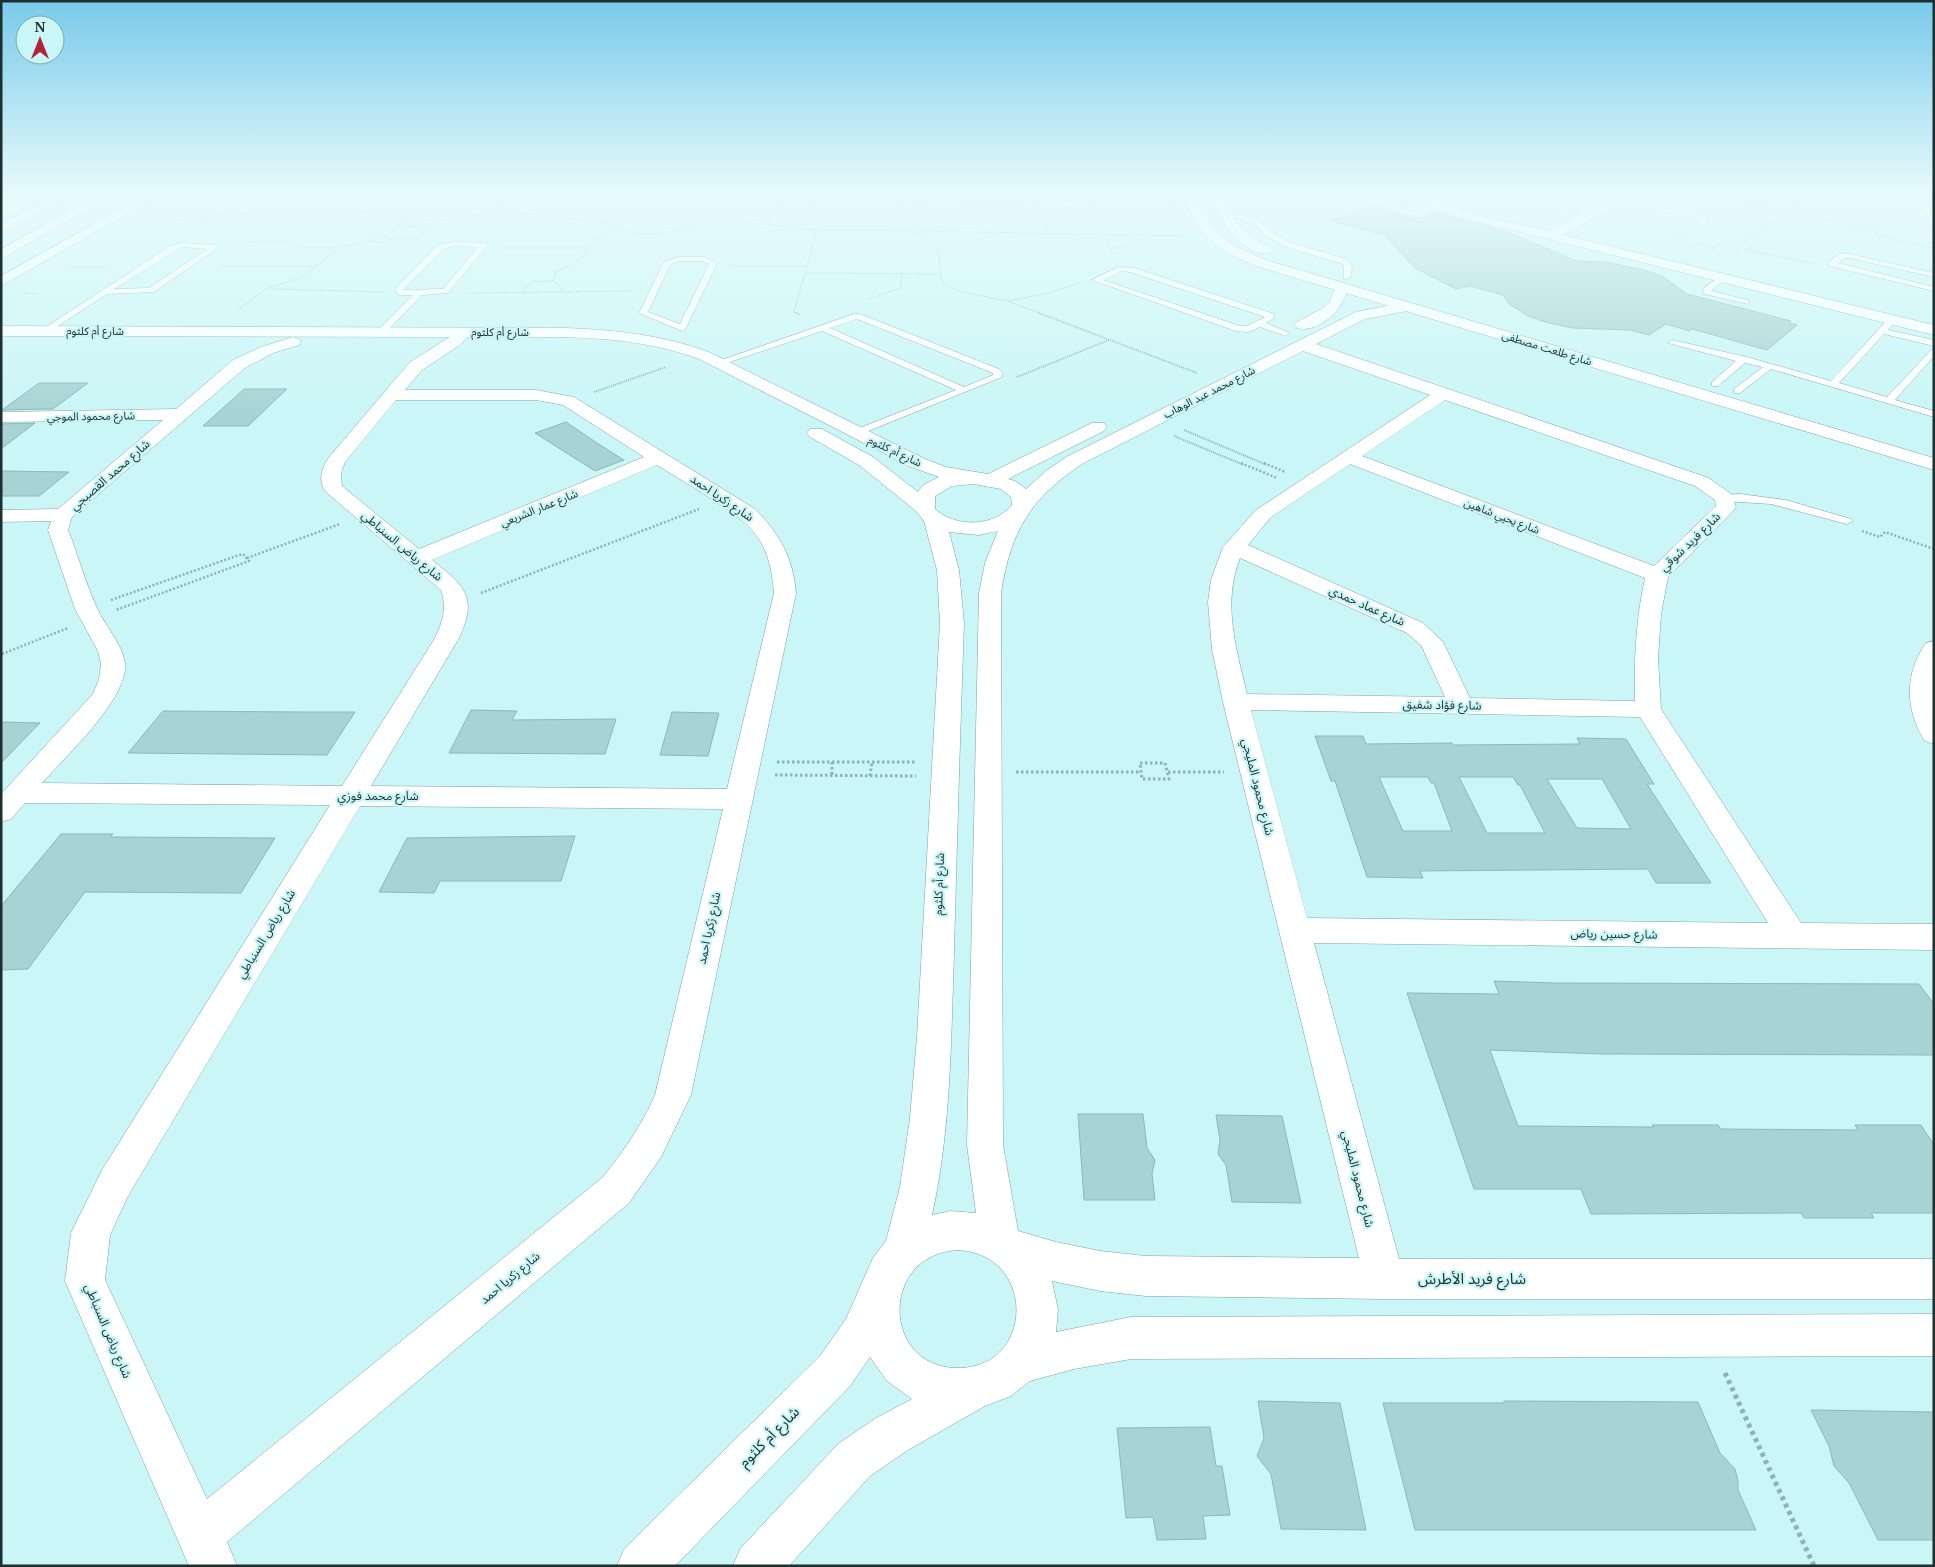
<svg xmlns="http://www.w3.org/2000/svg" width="1935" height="1567" viewBox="0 0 1935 1567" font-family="'Noto Serif','Noto Sans Arabic',serif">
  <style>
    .building { fill: #a8d3d4; stroke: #8db8b9; fill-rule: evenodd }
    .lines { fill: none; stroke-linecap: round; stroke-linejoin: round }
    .service-casing { stroke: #7ba4a6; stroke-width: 1 }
    .minor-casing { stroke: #7ba4a6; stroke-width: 1 }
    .tertiary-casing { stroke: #7ba4a6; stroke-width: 1 }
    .primary-casing { stroke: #7ba4a6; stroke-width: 1 }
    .path-far4 { stroke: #90b2b3; stroke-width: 1; stroke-dasharray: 1 1; stroke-linecap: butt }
    .path-far3 { stroke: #90b2b3; stroke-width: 2; stroke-dasharray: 1 1; stroke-linecap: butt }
    .path-far2 { stroke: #90b2b3; stroke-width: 2.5; stroke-dasharray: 2 2; stroke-linecap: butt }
    .path-far1 { stroke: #90b2b3; stroke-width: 3; stroke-dasharray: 2.5 2.5; stroke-linecap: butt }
    .path { stroke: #90b2b3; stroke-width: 5; stroke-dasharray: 4 4; stroke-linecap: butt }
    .service { fill: #fff; fill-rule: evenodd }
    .minor { fill: #fff; fill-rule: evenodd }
    .tertiary { fill: #fff; fill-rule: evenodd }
    .primary { fill: #fff; fill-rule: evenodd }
    .labels { text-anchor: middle; stroke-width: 4.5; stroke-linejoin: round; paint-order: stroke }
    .far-street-label { font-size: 11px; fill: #1e2f30; stroke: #caf6f7 }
    .street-label { font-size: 12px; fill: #1e2f30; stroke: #caf6f7 }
    .near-street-label { font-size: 15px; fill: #1e2f30; stroke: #caf6f7 }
  </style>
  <rect width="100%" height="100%" fill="#caf6f7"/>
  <path class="building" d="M 1376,206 L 1410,218 L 1423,218 L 1434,213 L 1502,230 L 1577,261 L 1606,262 L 1644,270 L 1662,276 L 1687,294 L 1791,321 L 1789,323 L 1797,325 L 1767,350 L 1692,329 L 1690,331 L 1666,324 L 1649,335 L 1630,330 L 1572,328 L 1545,322 L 1528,316 L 1509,304 L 1503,295 L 1470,286 L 1456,289 L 1415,268 L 1384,235 L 1331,221 L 1368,207 Z
    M 39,383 L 88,383 L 53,409 L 2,410 Z
    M 244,389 L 287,389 L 248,426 L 203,426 Z
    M 566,422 L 600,445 L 624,460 L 595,471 L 535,433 Z
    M 35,423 L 1,449 L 1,424 Z
    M 1,471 L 69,472 L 39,496 L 1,496 Z
    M 471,710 L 517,711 L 512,720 L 616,719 L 605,754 L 449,753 Z
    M 163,711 L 307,712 L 355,712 L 327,755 L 128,753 Z
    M 672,712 L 719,713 L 708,756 L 660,755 Z
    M 1,722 L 40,723 L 1,763 Z
    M 1315,736 L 1363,736 L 1366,744 L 1452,743 L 1453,745 L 1580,744 L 1577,738 L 1626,739 L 1654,784 L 1647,784 L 1711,883 L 1656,883 L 1648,869 L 1420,871 L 1423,878 L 1367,877 L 1335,781 L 1331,781 ZM 1379,777 L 1428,777 L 1431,783 L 1434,783 L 1452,831 L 1403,831 ZM 1459,777 L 1513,777 L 1518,785 L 1520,785 L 1545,833 L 1487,833 ZM 1547,779 L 1602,779 L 1631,829 L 1577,828 Z
    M 61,834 L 113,834 L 110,837 L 275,838 L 241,893 L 85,892 L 28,969 L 1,970 L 1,906 Z
    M 575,836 L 561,881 L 440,881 L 434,893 L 379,892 L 407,838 Z
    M 1494,981 L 1555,983 L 1919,984 L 1934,1004 L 1934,1055 L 1602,1054 L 1490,1050 L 1518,1126 L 1654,1127 L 1652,1125 L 1718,1125 L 1721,1129 L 1858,1130 L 1855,1125 L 1921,1125 L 1934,1145 L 1934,1213 L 1871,1213 L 1874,1218 L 1804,1218 L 1801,1213 L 1591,1214 L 1581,1189 L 1474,1189 L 1407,993 L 1499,994 Z
    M 1078,1114 L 1143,1114 L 1147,1148 L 1155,1160 L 1152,1174 L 1155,1200 L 1084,1200 Z
    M 1216,1115 L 1282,1116 L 1301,1203 L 1232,1202 L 1226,1165 L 1218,1154 L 1220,1140 Z
    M 1258,1401 L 1340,1403 L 1366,1530 L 1281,1529 L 1271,1474 L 1257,1456 L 1264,1438 Z
    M 1504,1401 L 1698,1402 L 1720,1453 L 1735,1469 L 1738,1481 L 1738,1490 L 1756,1530 L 1415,1530 L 1383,1403 L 1504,1403 Z
    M 1811,1410 L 1934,1412 L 1934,1540 L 1878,1540 L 1849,1483 L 1834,1466 L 1829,1446 Z
    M 1210,1427 L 1216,1466 L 1222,1466 L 1230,1515 L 1203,1516 L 1206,1539 L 1157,1540 L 1153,1517 L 1126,1518 L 1117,1428 Z"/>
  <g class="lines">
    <g class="service-casing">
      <path id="service" d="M 830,194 L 836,194 L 838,200 L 871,200 L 875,199 L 876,194 L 882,194 L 880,201 C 867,205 839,209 829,199 Z
        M 1047,194 L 1053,194 L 1057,201 L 1070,202 L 1085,200 L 1084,194 L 1090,194 L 1092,201 C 1081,209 1061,208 1049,201 Z
        M 1212,195 L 1425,194 L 1427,196 L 1424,198 L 1215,197 Z
        M 1551,198 L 1599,208 L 1602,210 L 1599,212 L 1552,202 L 1542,207 L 1585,218 L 1583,221 L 1533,207 Z
        M 1617,198 L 1702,216 L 1707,220 L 1707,226 L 1701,227 L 1700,221 L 1698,219 L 1615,201 Z
        M 1399,202 L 1401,205 L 1394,207 L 1411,212 L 1442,205 L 1445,207 L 1411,216 L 1381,206 Z
        M 1934,206 L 1934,210 L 1924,214 L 1934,217 L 1934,221 L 1916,214 L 1926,207 Z
        M 1225,212 L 1257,219 L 1272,232 L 1289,242 L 1346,259 L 1352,265 L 1351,277 L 1344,279 L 1344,266 L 1340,263 L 1283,246 L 1266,236 L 1253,222 L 1223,215 Z
        M 454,242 L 484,243 L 488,245 L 448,293 L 422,295 L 385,333 L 379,333 L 379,329 L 413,295 L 399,295 L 395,290 L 396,288 L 438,245 ZM 454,246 L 478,247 L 443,289 L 403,290 L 444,249 Z
        M 181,243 L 215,245 L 219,247 L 154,292 L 107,294 L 47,333 L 40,331 L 170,246 ZM 182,247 L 207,249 L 149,288 L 114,289 Z
        M 1839,254 L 1849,254 L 1934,273 L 1934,277 L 1849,258 L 1844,258 L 1838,263 L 1934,287 L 1934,291 L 1829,266 L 1829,262 Z
        M 678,257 L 704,257 L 717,263 L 686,328 L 682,331 L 639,313 L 664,262 ZM 679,261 L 703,261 L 709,264 L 680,324 L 648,312 L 670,265 Z
        M 1118,267 L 1134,268 L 1274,314 L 1274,318 L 1266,323 L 1290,333 L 1286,336 L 1260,327 L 1248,332 L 1236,331 L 1092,280 ZM 1122,271 L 1130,272 L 1265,317 L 1247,326 L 1240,326 L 1103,280 Z
        M 1720,276 L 1727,278 L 1711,291 L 1748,300 L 1748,304 L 1704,294 L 1703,289 Z
        M 854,314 L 860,314 L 999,369 L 1003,373 L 1002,377 L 856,436 L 852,435 L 852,431 L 956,390 L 822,331 L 721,365 L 713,363 ZM 857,319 L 993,373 L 993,375 L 964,387 L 830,328 Z
        M 1889,318 L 1896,320 L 1888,330 L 1934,340 L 1934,346 L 1884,334 L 1839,383 L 1887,397 L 1934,347 L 1934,356 L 1895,400 L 1934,411 L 1934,417 L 1771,369 L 1740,393 L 1734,393 L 1734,389 L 1763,367 L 1745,363 L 1718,386 L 1712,386 L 1712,382 L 1736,361 L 1668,343 L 1672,340 L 1747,357 L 1831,381 Z
        M 1740,494 L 1786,500 L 1851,519 L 1853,521 L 1847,524 L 1771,504 L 1724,501 L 1719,498 L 1724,495 Z"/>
    </g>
    <g class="minor-casing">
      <path id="minor" d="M 147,194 L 162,194 L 1,286 L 1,276 Z
        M 1417,194 L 1431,194 C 1453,214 1520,224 1551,231 L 1610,199 L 1607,194 L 1619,194 L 1623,200 L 1621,203 L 1564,235 L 1934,325 L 1934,335 L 1452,215 L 1429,206 Z
        M 1341,283 L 1348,287 C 1345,308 1319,334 1297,328 L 1294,325 L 1297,322 L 1323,308 L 1330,301 L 1336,284 Z
        M 1407,302 L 1412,304 L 1415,307 L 1412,310 L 1365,319 L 1316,344 L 1709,478 L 1731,494 L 1736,507 L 1733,511 L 1668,577 L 1661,614 L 1658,659 L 1661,709 L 1801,923 L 1934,924 L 1934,950 L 1314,943 L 1399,1259 L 1934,1259 L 1934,1299 L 1384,1299 L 1146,1296 L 1100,1291 L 1052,1281 L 1058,1310 L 1056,1332 L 1131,1317 L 1934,1314 L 1934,1356 L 1131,1359 L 1074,1369 L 1030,1381 L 1011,1396 L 985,1406 L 908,1450 L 870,1476 L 789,1566 L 733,1566 L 740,1549 L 838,1444 L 876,1418 L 912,1399 L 887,1381 L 870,1357 L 850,1386 L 675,1566 L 617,1566 L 624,1549 L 820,1356 L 846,1319 L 873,1258 L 886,1241 L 900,1187 L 910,1118 L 917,1037 L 940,623 L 937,570 L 924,521 L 916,511 L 859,465 L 810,437 L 807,433 L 810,429 L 822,429 L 873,457 L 918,492 L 923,485 L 939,477 L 911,467 L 699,359 C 625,331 544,338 467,337 L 460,345 L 422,370 L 405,390 L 536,390 L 574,397 L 755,509 C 780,534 793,558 796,593 L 691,1095 L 661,1157 L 629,1203 L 227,1542 L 237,1566 L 189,1566 L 65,1281 L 71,1233 L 102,1170 L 330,805 L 25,803 L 11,819 L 1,822 L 1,794 L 93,694 L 99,679 L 101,664 L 98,651 L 75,609 L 48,530 L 51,521 L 1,522 L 1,510 L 58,509 L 163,420 L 1,422 L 1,412 L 176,409 L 233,360 L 261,347 L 293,337 L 299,339 L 301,342 L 299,345 L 273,353 L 245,368 L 72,517 L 68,530 L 72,540 C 80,563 87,586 97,608 C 105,626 122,643 125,663 C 129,698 65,757 42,783 L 342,786 L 435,638 C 443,621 447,608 441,590 L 326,492 C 317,480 322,467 330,456 L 410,362 L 450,337 L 1,336 L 1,326 L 566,328 C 616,330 664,335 711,353 L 925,459 L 946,467 L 988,474 L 1092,423 L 1104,423 L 1107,427 L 1104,431 L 1008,479 L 1015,481 L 1026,489 L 1047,470 L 1068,456 L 1356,312 ZM 1303,351 L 1430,395 L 1256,510 L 1223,547 L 1211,580 L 1208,602 L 1212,649 L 1223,702 L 1359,1258 L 1146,1256 L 1100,1251 L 1056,1242 L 1018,1231 L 1003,1145 L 1001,593 C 1011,530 1030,499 1082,464 ZM 396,400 L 536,400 L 563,405 L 644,457 L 419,549 L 342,486 L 341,473 L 345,462 ZM 1445,400 L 1695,486 L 1715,500 L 1716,506 L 1654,566 L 1362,456 ZM 1350,464 L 1645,578 C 1636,619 1634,658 1635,701 L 1470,698 L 1443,642 L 1423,623 L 1248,545 L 1270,518 ZM 657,465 C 675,476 693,487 710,498 C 753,525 770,540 774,593 L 727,789 L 371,786 L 459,638 C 479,596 463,585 432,560 ZM 974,484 L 1001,489 L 1011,497 L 1012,505 C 994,527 956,528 935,509 L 935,496 L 952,486 ZM 998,531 L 985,563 L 979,593 L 967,1145 L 976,1213 L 950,1211 L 932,1215 C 951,1129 951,1040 954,952 C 957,842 960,733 964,623 L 959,570 L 949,532 L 979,535 ZM 1240,558 L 1407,633 L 1421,645 L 1445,697 L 1247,694 C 1236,648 1222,603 1240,558 ZM 1251,710 L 1640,717 L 1768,923 L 1307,918 ZM 360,806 L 723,809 L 655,1095 C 642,1125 623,1152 603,1177 L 207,1499 L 105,1280 L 110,1235 L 128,1196 ZM 958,1250 C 1037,1254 1035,1368 958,1368 C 881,1368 879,1254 958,1250 Z
        M 1934,641 L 1934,744 L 1925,741 C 1905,710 1904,674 1926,643 Z"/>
    </g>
    <g class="tertiary-casing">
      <path id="tertiary" d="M 33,194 L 49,194 L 1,218 L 1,209 Z
        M 1183,194 L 1195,194 C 1212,236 1225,243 1266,260 L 1934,458 L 1934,470 L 1256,266 C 1215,249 1199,237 1183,194 Z
        M 1208,194 L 1220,194 C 1229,211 1237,227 1253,238 C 1259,242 1268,244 1273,250 L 1271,253 C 1243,260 1218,214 1208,194 Z"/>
    </g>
    <g class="primary-casing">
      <path id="primary" d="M 58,194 L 74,194 L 1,233 L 1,224 Z
        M 100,194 L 115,194 L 1,259 L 1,249 Z"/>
    </g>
    <path class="path-far4" d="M 630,194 L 653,197 L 776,197
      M 770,194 L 782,198 L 817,201
      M 960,194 L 960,200
      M 1708,194 C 1759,199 1809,216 1859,227
      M 176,195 L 202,195
      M 894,203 L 908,204
      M 1105,205 L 1172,205
      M 352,207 L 370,194
      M 356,210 L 356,208 L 341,210 L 365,211 L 400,217 L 470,216 L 514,212 L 599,222 L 729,221 L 817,230 L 905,231
      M 165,212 L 174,210
      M 520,212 L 537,194
      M 222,213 L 226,205 L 241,194
      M 488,213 L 509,194
      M 217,214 L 227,215 L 219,219 L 206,218 Z
      M 227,215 L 313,206 L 342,209
      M 1045,215 L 1047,232
      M 158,216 L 207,217
      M 182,216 L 190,212
      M 269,219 L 274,212
      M 600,222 C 629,238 668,236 698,223
      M 766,223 L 782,198
      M 399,225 L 433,229
      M 197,227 L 210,219
      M 914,227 L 906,206 L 914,202 L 935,199 L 1035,205
      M 1859,227 L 1868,227 L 1875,231 L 1865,231 Z
      M 1868,227 L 1894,213 L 1901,212
      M 914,228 L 923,230 L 916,233 L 905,230 Z
      M 922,231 L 1186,236
      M 1873,232 L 1895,240 L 1934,248
      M 916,233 C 949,244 934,260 943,283 L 957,291 L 1007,301 L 1042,314
      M 382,236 L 389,238 L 382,242 L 371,241 L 371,239 Z
      M 386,236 L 408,218
      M 1103,236 L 1112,252
      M 389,239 L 420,239
      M 416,239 L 438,217
      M 232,242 L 287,241 L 303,247 L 340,247 L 371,241
      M 1874,243 L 1884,236
      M 1669,244 L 1686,232
      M 502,248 L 589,248
      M 1693,249 L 1690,246 L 1699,244 L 1711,247 L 1726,242 L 1747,242
      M 1742,249 L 1814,264
      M 1111,250 L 1146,238
      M 1706,252 L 1715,249 L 1711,247
      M 1729,260 C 1737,252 1744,240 1754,234 C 1770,223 1800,220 1795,194
      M 221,266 L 317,266
      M 730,266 L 807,266
      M 69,267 L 108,267
      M 805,273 L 941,274
      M 272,289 L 383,292
      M 523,291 L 531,282 L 553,281
      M 562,291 L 560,286 L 553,281 L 555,273 C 572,264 586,260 592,241 L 616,229
      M 22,293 L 39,294
      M 468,293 L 632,291
      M 869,299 L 901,288 L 902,273
      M 1008,301 L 1049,293 L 1079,283
      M 238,310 L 266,289 L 303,277 L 340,247
      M 799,314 L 794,312 L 817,230"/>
    <path class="path-far3" d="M 796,313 L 800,315
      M 1039,313 L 1197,373
      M 1017,377 L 1109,340
      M 594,392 L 666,367
      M 1184,430 L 1267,465
      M 1174,436 L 1244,465"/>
    <path class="path-far2" d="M 1241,463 L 1277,478
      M 1264,463 L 1285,472
      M 1862,531 L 1880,537 L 1885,532 L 1934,549
      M 247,558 L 340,524
      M 481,593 L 699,509
      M 111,600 L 239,555 L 243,554 L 249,561 L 116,610
      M 2,654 L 68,628"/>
    <path class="path-far1" d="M 1,654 L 5,652
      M 777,762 L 916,762
      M 832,762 L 832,776
      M 1140,763 L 1165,763 L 1169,779 L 1142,779 Z
      M 1016,772 L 1141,772
      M 1168,772 L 1224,772
      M 775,775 L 916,776
      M 870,776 L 872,762"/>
    <path class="path" d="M 1725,1373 L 1814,1566"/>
    <use href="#service" class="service"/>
    <use href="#minor" class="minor"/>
    <use href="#tertiary" class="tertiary"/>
    <use href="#primary" class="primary"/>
  </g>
  <linearGradient id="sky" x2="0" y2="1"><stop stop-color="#79caeb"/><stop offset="0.47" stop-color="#e7fbfb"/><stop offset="1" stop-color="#e7fbfb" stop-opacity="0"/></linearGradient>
  <rect width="1935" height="414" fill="url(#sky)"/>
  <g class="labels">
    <g class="far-street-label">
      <text x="95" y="335">شارع أم كلثوم</text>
      <text x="500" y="336">شارع أم كلثوم</text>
      <text transform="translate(1547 348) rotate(17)" y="4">شارع طلعت مصطفى</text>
      <text transform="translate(1209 392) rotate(-27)" y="4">شارع محمد عبد الوهاب</text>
      <text transform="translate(91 416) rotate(-1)" y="4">شارع محمود الموجي</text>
      <text transform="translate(895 451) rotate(25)" y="4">شارع أم كلثوم</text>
      <text transform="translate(539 508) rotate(-22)" y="4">شارع عمار الشريعي</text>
      <text transform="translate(1502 516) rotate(21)" y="4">شارع يحيي شاهين</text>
    </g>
    <g class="street-label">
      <text transform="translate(110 475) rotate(-41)" y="4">شارع محمد القصبجي</text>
      <text transform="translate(722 498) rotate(34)" y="4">شارع زكريا احمد</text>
      <text transform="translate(1690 542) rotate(-44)" y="4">شارع فريد شوقي</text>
      <text transform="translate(402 546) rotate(40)" y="4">شارع رياض السنباطي</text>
      <text transform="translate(1367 606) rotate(24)" y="4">شارع عماد حمدي</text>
      <text transform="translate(1442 705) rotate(1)" y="4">شارع فؤاد شفيق</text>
      <text transform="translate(1258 787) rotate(76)" y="4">شارع محمود المليجي</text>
      <text x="378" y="800">شارع محمد فوزي</text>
      <text transform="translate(939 884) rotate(-88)" y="4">شارع أم كلثوم</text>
      <text transform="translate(709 928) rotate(-78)" y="4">شارع زكريا احمد</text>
      <text transform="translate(266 934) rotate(-59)" y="4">شارع رياض السنباطي</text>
      <text transform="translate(1614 934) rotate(1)" y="4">شارع حسين رياض</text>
      <text transform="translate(1358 1179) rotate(76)" y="4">شارع محمود المليجي</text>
      <text transform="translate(510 1278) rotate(-40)" y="4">شارع زكريا احمد</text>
      <text transform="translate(108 1331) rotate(67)" y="4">شارع رياض السنباطي</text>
    </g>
    <g class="near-street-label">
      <text x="1472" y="1284">شارع فريد الأطرش</text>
      <text transform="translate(769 1437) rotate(-45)" y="5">شارع أم كلثوم</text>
    </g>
  </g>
  <rect width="1935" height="1567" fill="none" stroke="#1e2f30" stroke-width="5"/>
  <g transform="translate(40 40)"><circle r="24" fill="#caf6f7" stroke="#85a6a7"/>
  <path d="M0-4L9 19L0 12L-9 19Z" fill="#b32139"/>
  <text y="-8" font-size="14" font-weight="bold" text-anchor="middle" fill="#1e2f30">N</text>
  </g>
</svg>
